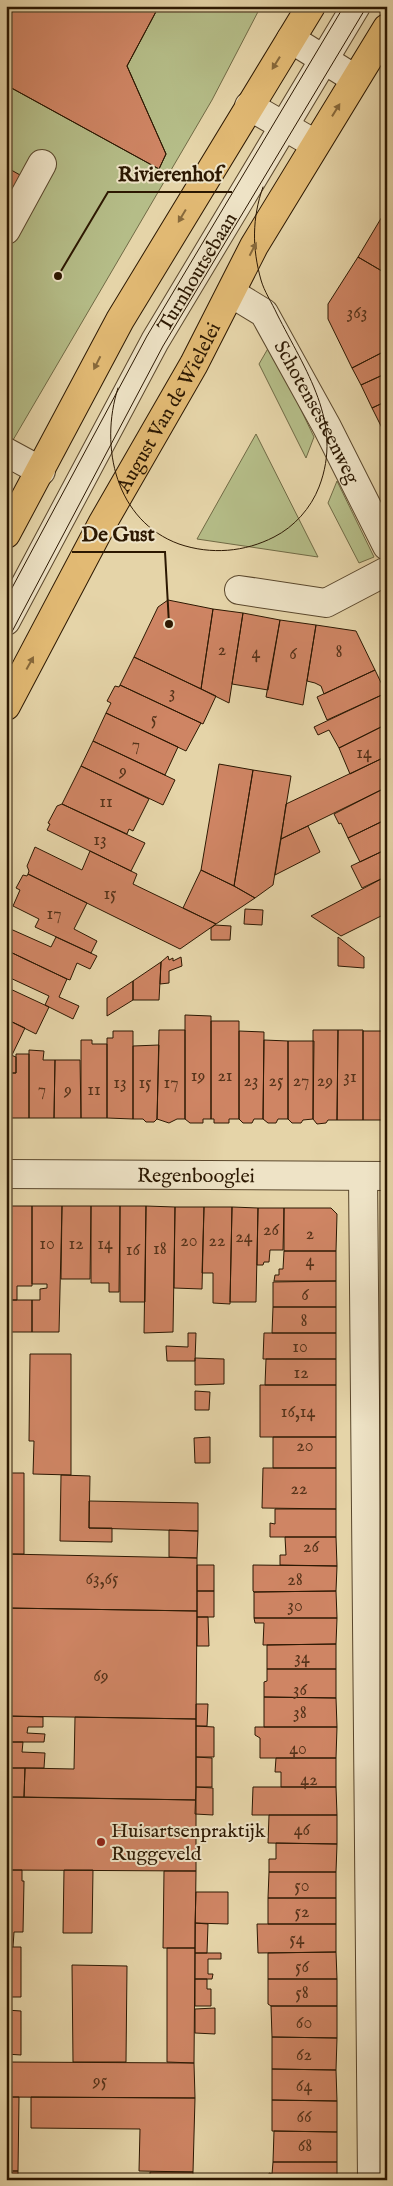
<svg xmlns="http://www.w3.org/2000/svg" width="393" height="2186" viewBox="0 0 393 2186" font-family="'IM FELL English',serif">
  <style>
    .green { fill: #b5bd88; stroke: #706a45 }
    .building { fill: #cf8564; stroke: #2c1802 }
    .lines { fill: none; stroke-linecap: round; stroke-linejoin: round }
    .minor-casing { stroke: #5a472c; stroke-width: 30 }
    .major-casing { stroke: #2c1802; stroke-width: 30 }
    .minor { stroke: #eee3c6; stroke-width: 28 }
    .major { stroke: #e2ba74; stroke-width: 28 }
    .tram { stroke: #2c1802; stroke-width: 1 }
    .oneway { fill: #87693b }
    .poi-dot { fill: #8f2418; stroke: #eee3c6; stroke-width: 2 }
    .labels { text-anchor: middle; stroke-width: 4; stroke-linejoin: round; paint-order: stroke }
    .number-label { font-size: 18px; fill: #55331a }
    .street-label { font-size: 20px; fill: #2c1802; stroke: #eee3c6 }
    .poi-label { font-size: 20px; fill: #2c1802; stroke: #eee3c6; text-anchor: start }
    .leader { fill: none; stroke: #2c1802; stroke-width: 2 }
    .callout-dot { fill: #2c1802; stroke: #eee3c6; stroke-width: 2 }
    .callout-label { font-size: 21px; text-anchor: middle; font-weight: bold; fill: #2c1802; stroke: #eee3c6; stroke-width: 4; stroke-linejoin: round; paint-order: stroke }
  </style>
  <rect width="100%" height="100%" fill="#e5d4a8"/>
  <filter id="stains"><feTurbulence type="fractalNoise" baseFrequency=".004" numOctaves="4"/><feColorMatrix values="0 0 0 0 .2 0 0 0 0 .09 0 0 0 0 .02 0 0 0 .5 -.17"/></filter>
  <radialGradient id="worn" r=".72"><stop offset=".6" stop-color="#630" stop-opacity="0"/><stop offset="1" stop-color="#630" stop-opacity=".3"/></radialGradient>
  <path class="green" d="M 6,6 L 261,6 L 212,100 L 6,452 Z
    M 270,345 L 314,437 L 306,458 L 259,364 Z
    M 256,434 L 318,557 L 197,539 Z
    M 337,481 L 374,557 L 359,563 L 328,503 Z"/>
  <path class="building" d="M 6,6 L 159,6 L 127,66 L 166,154 L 159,169 L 6,85 Z
    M 6,6 L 159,6 L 127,66 L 166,154 L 159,169 L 6,85 Z
    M 6,167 L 20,175 L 6,201 Z
    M 386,210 L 387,210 L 387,274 L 358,257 Z
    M 358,257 L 387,274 L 387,350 L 352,368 L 328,319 L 328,304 Z
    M 387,350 L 387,373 L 361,385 L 352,368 Z
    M 387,373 L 387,401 L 372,408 L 361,385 Z
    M 387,401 L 387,436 L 386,436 L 372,408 Z
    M 168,600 L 213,609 L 201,689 L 134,657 L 158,607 Z
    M 213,609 L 243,613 L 229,703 L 201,689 Z
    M 243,613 L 280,620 L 268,690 L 232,684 Z
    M 280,620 L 316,625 L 303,705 L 266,697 Z
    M 316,625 L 356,631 L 375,670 L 324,694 L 321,686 L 315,683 L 307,681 Z
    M 134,657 L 216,696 L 203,724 L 120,685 Z
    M 375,670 L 386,693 L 327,720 L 317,697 Z
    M 120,685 L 201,723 L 186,751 L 106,713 L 111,703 L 107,701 L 115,686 L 119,687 Z
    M 386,693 L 387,724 L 339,748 L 329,730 L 318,735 L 314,727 Z
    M 106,713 L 178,747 L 165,775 L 93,741 Z
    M 387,724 L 387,756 L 350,774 L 339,748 Z
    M 93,741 L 175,780 L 163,805 L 81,766 Z
    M 387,756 L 387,787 L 281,839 L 286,804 Z
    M 219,764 L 253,770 L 234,886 L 201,870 Z
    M 81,766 L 149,799 L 133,831 L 129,829 L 127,834 L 62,804 Z
    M 253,770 L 291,776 L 273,885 L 255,898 L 234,886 Z
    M 387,787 L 387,819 L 348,838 L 341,823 L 339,824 L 334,814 Z
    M 62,804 L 145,843 L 131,871 L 47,830 L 50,824 L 48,823 L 57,806 Z
    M 387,819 L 387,849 L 360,862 L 348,838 Z
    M 308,826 L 320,852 L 275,875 L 281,839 Z
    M 35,847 L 82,870 L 90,851 L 137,874 L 133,884 L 216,924 L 180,949 L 28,874 L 29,871 L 27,866 Z
    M 387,849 L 387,876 L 362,888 L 351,866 Z
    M 201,870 L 234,886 L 255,898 L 216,924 L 183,908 Z
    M 28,874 L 87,903 L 74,929 L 97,941 L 91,953 L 35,927 L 39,919 L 13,906 L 20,890 L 16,888 L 23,875 L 27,876 Z
    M 387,876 L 387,913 L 341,936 L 311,916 Z
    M 245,909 L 263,910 L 262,925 L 244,924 Z
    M 215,925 L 231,926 L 230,940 L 211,940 L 211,928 Z
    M 6,927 L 51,947 L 56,937 L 97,956 L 90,969 L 77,963 L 70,980 L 67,979 L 6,950 Z
    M 338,937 L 364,957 L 364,968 L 338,966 Z
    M 6,950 L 67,979 L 59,997 L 79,1006 L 73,1019 L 45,1005 L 49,996 L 6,976 Z
    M 168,956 L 169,960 L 173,958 L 173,961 L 181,957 L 182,966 L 169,971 L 169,983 L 160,984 L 161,962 Z
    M 161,962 L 159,1000 L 133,1000 L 133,981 Z
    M 133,981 L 133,1000 L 107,1016 L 107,998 Z
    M 6,987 L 49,1007 L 36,1034 L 6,1019 Z
    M 185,1015 L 211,1016 L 211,1119 L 203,1119 L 203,1123 L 190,1123 L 185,1119 Z
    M 6,1019 L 25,1028 L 12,1055 L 6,1053 Z
    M 211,1021 L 239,1021 L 239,1119 L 229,1119 L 229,1123 L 214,1123 L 214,1119 L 211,1119 Z
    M 159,1030 L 185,1030 L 185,1119 L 177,1119 L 169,1123 L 157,1119 Z
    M 313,1030 L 338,1030 L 337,1120 L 328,1120 L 326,1123 L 317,1124 L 313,1119 Z
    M 338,1030 L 363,1030 L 363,1120 L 337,1120 Z
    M 113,1031 L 133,1031 L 133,1119 L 107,1118 L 107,1038 L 113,1038 Z
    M 239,1031 L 264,1032 L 263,1119 L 254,1119 L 252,1123 L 243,1123 L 239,1119 Z
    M 363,1031 L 387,1031 L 387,1120 L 363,1120 Z
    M 81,1040 L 92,1040 L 92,1044 L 107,1044 L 107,1118 L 81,1118 Z
    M 264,1040 L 288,1041 L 288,1119 L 278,1119 L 276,1123 L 268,1123 L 263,1119 Z
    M 288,1041 L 314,1041 L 313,1119 L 303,1120 L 301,1123 L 292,1123 L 288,1119 Z
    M 159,1045 L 157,1119 L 154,1122 L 146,1122 L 143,1119 L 133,1119 L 133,1046 Z
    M 29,1050 L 44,1051 L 43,1060 L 55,1060 L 54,1118 L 29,1118 Z
    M 6,1053 L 16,1057 L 16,1073 L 6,1073 Z
    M 16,1054 L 29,1054 L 29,1118 L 6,1118 L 6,1073 L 16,1073 Z
    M 55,1060 L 80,1060 L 81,1118 L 54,1118 Z
    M 6,1206 L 32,1206 L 32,1286 L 17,1286 L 17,1300 L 6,1300 Z
    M 32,1206 L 62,1206 L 59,1332 L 32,1332 L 32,1300 L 40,1300 L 40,1289 L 47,1288 L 47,1284 L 32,1284 Z
    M 62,1206 L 91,1206 L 90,1279 L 61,1279 Z
    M 91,1206 L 120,1206 L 119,1292 L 109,1292 L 109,1283 L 91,1283 Z
    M 120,1206 L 146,1206 L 145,1302 L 120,1302 Z
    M 146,1206 L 175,1207 L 173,1332 L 144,1333 Z
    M 175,1207 L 204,1207 L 202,1289 L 174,1288 Z
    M 204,1207 L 232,1207 L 230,1304 L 213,1303 L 213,1273 L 202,1273 Z
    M 232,1207 L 258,1208 L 256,1302 L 230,1302 Z
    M 258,1208 L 284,1208 L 283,1250 L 270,1250 L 269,1262 L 264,1262 L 263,1265 L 257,1265 Z
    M 284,1208 L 331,1208 L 337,1214 L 336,1251 L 284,1251 Z
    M 284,1251 L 336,1251 L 336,1281 L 274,1281 L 275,1275 L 279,1275 L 279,1269 L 283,1269 Z
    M 336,1281 L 336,1307 L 273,1307 L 273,1282 Z
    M 6,1300 L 32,1300 L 32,1332 L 6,1332 Z
    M 273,1307 L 336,1307 L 336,1333 L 272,1333 Z
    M 188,1333 L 196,1333 L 195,1361 L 167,1361 L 166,1346 L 188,1347 Z
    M 264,1333 L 336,1333 L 336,1359 L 263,1359 Z
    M 30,1354 L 71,1354 L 71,1475 L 33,1474 L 34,1441 L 29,1441 Z
    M 195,1358 L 224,1359 L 224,1384 L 195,1385 Z
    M 266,1359 L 336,1359 L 336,1385 L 265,1385 Z
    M 260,1385 L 336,1385 L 336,1437 L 260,1437 Z
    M 195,1391 L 210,1392 L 209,1410 L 195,1410 Z
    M 210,1437 L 210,1463 L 195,1463 L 194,1438 Z
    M 273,1437 L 336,1437 L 336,1468 L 273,1468 Z
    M 263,1468 L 336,1468 L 336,1509 L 262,1508 Z
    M 6,1473 L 24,1473 L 24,1554 L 6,1554 Z
    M 61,1475 L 90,1476 L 89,1528 L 112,1528 L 112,1542 L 60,1541 Z
    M 89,1501 L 198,1503 L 198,1531 L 89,1528 Z
    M 275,1509 L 336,1509 L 336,1537 L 270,1537 L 270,1523 L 275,1524 Z
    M 169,1530 L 198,1531 L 197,1558 L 169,1557 Z
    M 285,1537 L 336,1537 L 337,1566 L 280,1565 L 280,1555 L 286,1555 Z
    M 6,1554 L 197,1558 L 197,1611 L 6,1608 Z
    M 197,1565 L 214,1565 L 214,1591 L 197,1591 Z
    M 253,1565 L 337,1566 L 336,1591 L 254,1592 L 253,1591 Z
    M 197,1591 L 214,1591 L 214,1617 L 197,1617 Z
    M 336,1591 L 337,1618 L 254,1618 L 254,1592 Z
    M 6,1608 L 197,1611 L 196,1719 L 6,1716 Z
    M 197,1617 L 208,1617 L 209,1646 L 197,1646 Z
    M 254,1618 L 337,1618 L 336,1644 L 263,1645 L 264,1623 L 255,1623 Z
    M 336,1644 L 336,1669 L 267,1669 L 267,1645 Z
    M 267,1669 L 336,1669 L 336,1698 L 264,1697 L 264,1682 L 267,1681 Z
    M 264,1697 L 336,1698 L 337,1727 L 264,1727 Z
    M 196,1704 L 208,1704 L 207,1726 L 196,1726 Z
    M 6,1716 L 43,1717 L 43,1727 L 28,1727 L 27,1733 L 45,1734 L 44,1742 L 6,1742 Z
    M 75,1717 L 196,1719 L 196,1800 L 24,1797 L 25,1768 L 74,1769 Z
    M 196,1726 L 214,1727 L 214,1757 L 196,1757 Z
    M 255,1727 L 337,1727 L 336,1758 L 260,1758 L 260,1738 L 255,1735 Z
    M 6,1742 L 23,1742 L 22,1752 L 45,1753 L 44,1768 L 6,1768 Z
    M 196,1757 L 212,1758 L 212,1787 L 196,1787 Z
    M 276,1758 L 336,1758 L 336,1787 L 281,1787 L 281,1772 L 275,1772 Z
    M 6,1768 L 25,1768 L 24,1797 L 6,1797 Z
    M 196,1787 L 213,1788 L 213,1815 L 195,1814 Z
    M 253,1787 L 336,1787 L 337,1815 L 252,1815 Z
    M 6,1797 L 196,1800 L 196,1871 L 6,1870 Z
    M 269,1815 L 337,1815 L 337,1844 L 268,1843 Z
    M 276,1843 L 337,1844 L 336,1872 L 269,1872 L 269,1859 L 276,1859 Z
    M 6,1870 L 22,1870 L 22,1881 L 24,1881 L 23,1932 L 14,1932 L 13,1947 L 6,1947 Z
    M 64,1870 L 93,1870 L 92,1933 L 63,1933 Z
    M 164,1871 L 196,1871 L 195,1948 L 163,1948 Z
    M 269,1872 L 336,1872 L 336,1898 L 268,1898 Z
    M 196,1892 L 228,1892 L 228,1924 L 195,1923 Z
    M 268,1898 L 336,1898 L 336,1924 L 268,1924 Z
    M 195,1923 L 208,1924 L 207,1953 L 195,1953 Z
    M 257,1924 L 336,1924 L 336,1952 L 258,1953 Z
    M 6,1947 L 21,1947 L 21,1997 L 6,1997 Z
    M 167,1948 L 195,1948 L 194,2063 L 167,2062 Z
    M 336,1952 L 337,1979 L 268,1979 L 268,1953 Z
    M 195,1953 L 221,1953 L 221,1959 L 208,1959 L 208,1974 L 213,1974 L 212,1979 L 195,1979 Z
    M 72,1965 L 127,1966 L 126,2062 L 73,2062 Z
    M 195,1979 L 207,1979 L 207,1989 L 211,1989 L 211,2006 L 195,2006 Z
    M 268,1979 L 337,1979 L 337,2006 L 271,2006 L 268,2004 Z
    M 271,2006 L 337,2006 L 337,2038 L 272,2037 Z
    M 215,2008 L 215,2034 L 195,2033 L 195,2009 Z
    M 6,2010 L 21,2011 L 21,2055 L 6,2054 Z
    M 272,2037 L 337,2038 L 336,2070 L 272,2069 Z
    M 6,2062 L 194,2063 L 195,2098 L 6,2097 Z
    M 272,2069 L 336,2070 L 337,2101 L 272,2100 Z
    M 6,2097 L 19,2097 L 18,2171 L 6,2171 Z
    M 31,2097 L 195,2098 L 193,2172 L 139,2171 L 140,2129 L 31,2128 Z
    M 272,2100 L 337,2101 L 337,2132 L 272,2131 Z
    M 274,2131 L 337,2132 L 337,2162 L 273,2162 Z
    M 273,2162 L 337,2162 L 337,2180 L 269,2180 L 269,2173 L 272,2174 Z
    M 6,2171 L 18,2171 L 18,2180 L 6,2180 Z
    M 150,2172 L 193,2172 L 193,2180 L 150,2180 Z"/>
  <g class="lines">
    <g class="minor-casing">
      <g id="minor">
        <path d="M 291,39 L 355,79"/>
        <path d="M 249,106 L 315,144"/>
        <path d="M 6,230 L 42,164"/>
        <path id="s1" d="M 231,293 L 264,313 L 327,427 L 387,546"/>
        <path d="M 6,452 L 41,471"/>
        <path d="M 239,590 L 326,603 L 387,571"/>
        <path id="s2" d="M 6,621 L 155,341 L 356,6"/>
        <path id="s3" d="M 6,1174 L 387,1176"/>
        <path d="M 363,1176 L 372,2180"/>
      </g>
    </g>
    <g class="major-casing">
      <g id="major">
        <path d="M 6,534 L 120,320 L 311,6"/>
        <path id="s4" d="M 6,706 L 102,524 L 194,364 L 254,246 L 387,28"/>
      </g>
    </g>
    <use href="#minor" class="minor"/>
    <use href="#major" class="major"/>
    <path class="tram" d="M 118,388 C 99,447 116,521 179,544 C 211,555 245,552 274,537 C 294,527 311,508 319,487 C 344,423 305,370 277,314 C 272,303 264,291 261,280 C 252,248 252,218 263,187
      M 6,599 L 147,336 L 344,6
      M 6,643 L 163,346 L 367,6"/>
  </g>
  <defs><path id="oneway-solid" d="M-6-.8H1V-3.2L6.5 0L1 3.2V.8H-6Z" transform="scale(1.25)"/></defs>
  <g class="oneway">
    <use href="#oneway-solid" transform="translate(276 63) rotate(122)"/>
    <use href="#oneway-solid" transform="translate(336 110) rotate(-58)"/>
    <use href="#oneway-solid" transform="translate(182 216) rotate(121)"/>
    <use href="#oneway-solid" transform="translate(253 249) rotate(-63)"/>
    <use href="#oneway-solid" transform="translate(97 363) rotate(117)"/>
    <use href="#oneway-solid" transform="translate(30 663) rotate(-61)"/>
  </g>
  <circle class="poi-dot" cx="101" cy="1842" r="5"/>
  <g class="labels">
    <g class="number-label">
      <text x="357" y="318">363</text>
      <text x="222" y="655">2</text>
      <text x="339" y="657">8</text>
      <text x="256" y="658">4</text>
      <text x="293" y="659">6</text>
      <text x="172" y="698">3</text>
      <text x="154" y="724">5</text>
      <text x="136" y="750">7</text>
      <text x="364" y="758">14</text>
      <text x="123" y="776">9</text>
      <text x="106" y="807">11</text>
      <text x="100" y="845">13</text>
      <text x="110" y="899">15</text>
      <text x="54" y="919">17</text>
      <text x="198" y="1081">19</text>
      <text x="225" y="1081">21</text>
      <text x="350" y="1082">31</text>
      <text x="251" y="1086">23</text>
      <text x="276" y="1086">25</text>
      <text x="301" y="1086">27</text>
      <text x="325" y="1086">29</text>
      <text x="120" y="1088">13</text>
      <text x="145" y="1088">15</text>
      <text x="171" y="1088">17</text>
      <text x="42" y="1095">7</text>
      <text x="68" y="1095">9</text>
      <text x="94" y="1095">11</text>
      <text x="271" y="1235">26</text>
      <text x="310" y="1239">2</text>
      <text x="244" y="1242">24</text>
      <text x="189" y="1246">20</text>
      <text x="217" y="1246">22</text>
      <text x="47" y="1249">10</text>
      <text x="76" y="1249">12</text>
      <text x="105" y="1249">14</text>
      <text x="160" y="1254">18</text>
      <text x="133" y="1255">16</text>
      <text x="310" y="1266">4</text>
      <text x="305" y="1300">6</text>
      <text x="304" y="1326">8</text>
      <text x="300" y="1352">10</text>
      <text x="301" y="1378">12</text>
      <text x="298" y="1417">16,14</text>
      <text x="305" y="1451">20</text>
      <text x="299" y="1494">22</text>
      <text x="311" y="1552">26</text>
      <text x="102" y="1584">63,65</text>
      <text x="295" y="1585">28</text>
      <text x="295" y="1611">30</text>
      <text x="302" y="1663">34</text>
      <text x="101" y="1681">69</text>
      <text x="300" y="1695">36</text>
      <text x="300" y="1718">38</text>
      <text x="298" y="1754">40</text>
      <text x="309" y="1785">42</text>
      <text x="302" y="1835">46</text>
      <text x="302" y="1891">50</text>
      <text x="302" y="1917">52</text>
      <text x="297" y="1944">54</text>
      <text x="302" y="1972">56</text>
      <text x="302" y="1998">58</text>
      <text x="304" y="2028">60</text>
      <text x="304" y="2060">62</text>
      <text x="100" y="2086">95</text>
      <text x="304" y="2091">64</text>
      <text x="304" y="2122">66</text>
      <text x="305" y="2151">68</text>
    </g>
    <g class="street-label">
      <text dy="7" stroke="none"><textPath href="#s2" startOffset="398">Turnhoutsebaan</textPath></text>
      <text dy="7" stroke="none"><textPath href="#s4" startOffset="340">August Van de Wielelei</textPath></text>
      <text dy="7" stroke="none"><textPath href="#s1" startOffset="151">Schotensesteenweg</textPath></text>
      <text dy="7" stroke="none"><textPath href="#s3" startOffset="190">Regenbooglei</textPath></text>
    </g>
    <g class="poi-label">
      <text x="111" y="1837">Huisartsenpraktijk<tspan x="111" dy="23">Ruggeveld</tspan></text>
    </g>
  </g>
  <path class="leader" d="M58 276L108 192H232M169 624L165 552H72"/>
  <g class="callout-dot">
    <circle cx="58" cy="276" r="5"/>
    <circle cx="169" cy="624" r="5"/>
  </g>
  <g class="callout-label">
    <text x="170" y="181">Rivierenhof</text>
    <text x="118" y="541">De Gust</text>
  </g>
  <rect width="393" height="2186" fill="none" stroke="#e5d4a8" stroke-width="25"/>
  <rect x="8" y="8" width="378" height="2171" fill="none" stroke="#2c1802" stroke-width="2.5"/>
  <rect x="12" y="12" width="368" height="2161" fill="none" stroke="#2c1802"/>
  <rect width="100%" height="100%" filter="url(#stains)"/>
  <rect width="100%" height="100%" fill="url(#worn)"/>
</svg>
